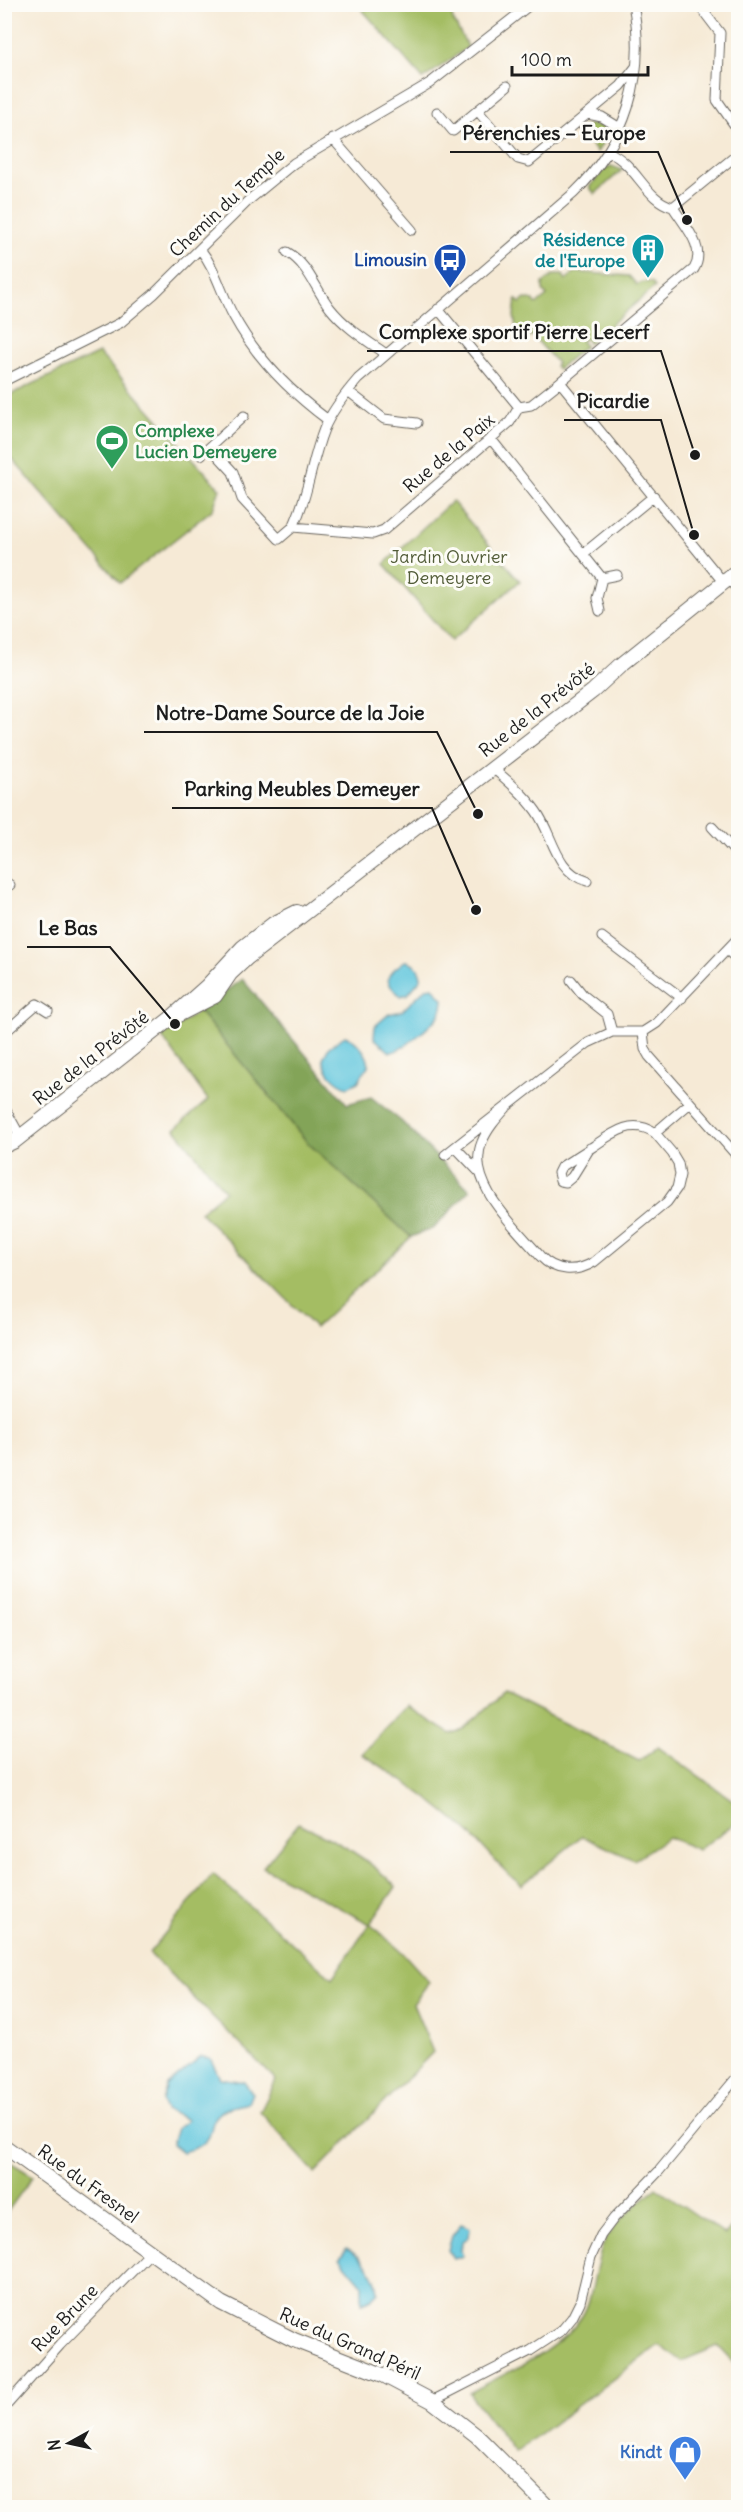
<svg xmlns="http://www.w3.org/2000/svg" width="743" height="2512" viewBox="0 0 743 2512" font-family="Delius,sans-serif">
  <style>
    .green { fill: #a4bd63; stroke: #606c40; stroke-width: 1.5 }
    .forest { fill: #83a459; stroke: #50603a; stroke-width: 1.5 }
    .water { fill: #60c6dd; stroke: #3e717c; stroke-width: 1.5 }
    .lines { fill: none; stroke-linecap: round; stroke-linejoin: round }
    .street-casing { stroke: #68645d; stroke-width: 11 }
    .secondary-casing { stroke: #68645d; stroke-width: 16 }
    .street { stroke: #fff; stroke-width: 9 }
    .secondary { stroke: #fff; stroke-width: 14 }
    .labels { text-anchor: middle; stroke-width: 6; stroke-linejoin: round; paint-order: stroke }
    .street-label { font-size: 18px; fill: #1c1c1c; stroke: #fdfcf7 }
    .culture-label { font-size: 18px; font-weight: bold; fill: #0d838f; stroke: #fdfcf7; text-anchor: end }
    .transit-label { font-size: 18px; font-weight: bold; fill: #164399; stroke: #fdfcf7; text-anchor: end }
    .leisure-label { font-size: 18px; font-weight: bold; fill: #27864d; stroke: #fdfcf7; text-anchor: start }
    .park-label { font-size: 18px; fill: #525c38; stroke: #fdfcf7 }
    .shop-label { font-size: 18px; font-weight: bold; fill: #366cbe; stroke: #fdfcf7; text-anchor: end }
    .leader { fill: none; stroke: #1c1c1c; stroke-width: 2 }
    .callout-dot { fill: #1c1c1c; stroke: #fdfcf7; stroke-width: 2 }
    .callout-label { font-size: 20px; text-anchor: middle; font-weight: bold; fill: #1c1c1c; stroke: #fdfcf7; stroke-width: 6; stroke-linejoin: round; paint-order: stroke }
  </style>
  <rect width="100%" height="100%" fill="#fdfcf7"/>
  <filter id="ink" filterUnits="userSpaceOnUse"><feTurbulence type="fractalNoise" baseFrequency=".0167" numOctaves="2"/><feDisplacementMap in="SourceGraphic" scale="12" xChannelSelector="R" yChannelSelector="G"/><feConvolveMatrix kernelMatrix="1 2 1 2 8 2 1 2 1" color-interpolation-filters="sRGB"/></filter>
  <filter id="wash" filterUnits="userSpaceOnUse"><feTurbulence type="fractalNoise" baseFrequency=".008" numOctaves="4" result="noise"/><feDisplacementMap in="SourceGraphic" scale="24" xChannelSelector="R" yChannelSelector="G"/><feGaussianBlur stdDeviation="1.35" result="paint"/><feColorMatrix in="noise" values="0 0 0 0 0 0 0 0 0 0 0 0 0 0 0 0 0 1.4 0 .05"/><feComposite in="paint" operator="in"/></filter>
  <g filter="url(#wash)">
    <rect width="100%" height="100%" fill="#f6ead6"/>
    <path class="green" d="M 358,5 L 459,5 L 451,11 L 453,20 L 468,47 L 423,79 Z
      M 591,124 L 602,126 C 609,136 603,143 597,152 L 578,129 Z
      M 611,166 L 622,170 L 595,194 L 589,187 L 606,168 Z
      M 575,272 L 629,276 L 637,285 L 642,282 L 651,282 L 655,287 L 589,343 L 584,338 L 581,341 L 585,346 L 558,369 L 555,366 L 557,363 L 532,335 L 524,340 L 518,340 L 514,316 L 516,299 L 520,303 L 525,299 L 533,300 L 537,304 L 547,296 L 543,291 L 543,283 L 554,275 L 563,275 L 566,280 Z
      M 99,353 L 220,489 L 213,509 L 120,583 L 5,451 L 5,397 Z
      M 452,501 L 520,581 L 451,641 L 384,564 Z
      M 199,1011 L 308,1143 L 411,1237 L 315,1328 L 200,1212 L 225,1191 L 175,1129 L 208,1100 L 162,1037 Z
      M 504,1693 L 639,1761 L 658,1747 L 738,1804 L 738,1821 L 698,1850 L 668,1837 L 634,1860 L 582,1836 L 522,1885 C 505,1875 483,1845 466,1830 C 434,1801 399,1777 362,1754 L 406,1706 L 451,1734 L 463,1729 Z
      M 299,1823 C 336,1841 368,1857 396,1887 L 370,1924 L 402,1952 L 429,1982 L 413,2004 L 433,2052 L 315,2173 L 260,2112 L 276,2080 L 149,1953 L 213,1874 L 332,1978 L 370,1924 L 263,1867 Z
      M 5,2159 L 33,2176 L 5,2215 Z
      M 656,2187 L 725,2235 L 738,2220 L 738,2367 L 718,2346 L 682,2361 L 659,2345 L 515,2452 L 469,2393 C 505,2373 560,2351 582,2316 C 594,2297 594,2266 603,2245 C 611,2224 640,2203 656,2187 Z"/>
    <path class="forest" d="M 242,979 L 347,1104 L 371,1097 L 401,1121 L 470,1190 L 434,1228 L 411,1237 L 308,1143 L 199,1011 Z"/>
    <path class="water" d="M 405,961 C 414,961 421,970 421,979 L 408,994 L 401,996 C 380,980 387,974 405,961 Z
      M 433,987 L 443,999 C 443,1005 442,1009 440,1014 C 434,1023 401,1053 390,1052 L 374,1038 L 375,1026 L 389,1014 L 402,1011 L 426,988 Z
      M 345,1036 C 356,1039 367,1053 369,1064 L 358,1082 L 348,1087 C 335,1083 326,1072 323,1059 L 329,1047 Z
      M 201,2057 L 210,2058 L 220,2078 L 244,2082 L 252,2093 L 248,2103 C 241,2105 230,2106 224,2110 C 200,2125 226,2141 182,2152 L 172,2144 L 177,2128 L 187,2120 L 166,2110 L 162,2101 L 167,2085 Z
      M 461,2224 L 470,2228 L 469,2237 L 462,2242 L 461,2251 L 463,2256 L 454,2259 L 448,2250 L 452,2236 Z
      M 346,2248 C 362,2255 377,2274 378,2292 L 371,2299 L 362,2303 L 362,2284 L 340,2258 Z"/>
  </g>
  <g filter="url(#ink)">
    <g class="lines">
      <g class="street-casing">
        <path id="street" d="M 698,4 L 720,33 L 717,100 L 738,130
          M 478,111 L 518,159 L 529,162 L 621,86 L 635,68
          M 437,112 L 453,131 L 507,86
          M 588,114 L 602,117 L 620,128
          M 333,139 L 412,230
          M 608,152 C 636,163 646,201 673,207
          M 673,207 L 738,154
          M 200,249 C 216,269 221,293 233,315 C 256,358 289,391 328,420
          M 287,252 C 309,265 315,289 330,308 C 345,327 366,340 386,354
          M 438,309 L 519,407
          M 4,381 L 120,323 L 154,294 L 249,200 L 294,163 L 430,83 L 531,4
          M 560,382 L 724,583
          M 348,391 L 384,419 L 417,423
          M 519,407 L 531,405 L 560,382 L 694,269 C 707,248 684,225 673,207
          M 491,439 L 602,578
          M 210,447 L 233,472 L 242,499 L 279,539 L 293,527 L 373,534 L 384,530 L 510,422 L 519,407
          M 201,455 L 244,416
          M 293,527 C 309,494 311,462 324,429 C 332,410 345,394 358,379 L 574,193 C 626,143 647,76 633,4
          M 583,554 L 654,496
          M 729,579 L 738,590
          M 600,611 L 597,598 L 602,578 L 617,575
          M 493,768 C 508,781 524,794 536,811 C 553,834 555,872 587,881
          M 712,827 L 738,855
          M 4,881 L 10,885
          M 602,937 L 682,998
          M 738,938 L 657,1023 L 643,1032 L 645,1049 L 649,1056 L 738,1157
          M 727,950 L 738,960
          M 571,980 L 583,995 L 607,1014 L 612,1032 L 643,1032
          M 4,1033 L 37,1004 L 48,1011
          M 4,1107 L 20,1136
          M 506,1108 C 497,1118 487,1129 482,1142 C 465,1183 516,1228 540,1256 C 555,1272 576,1273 594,1262 L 667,1202 L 677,1188 L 680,1175 L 678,1163 L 672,1153 L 655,1133
          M 590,1148 L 572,1177 L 566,1182 L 560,1181 L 558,1173 L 561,1167 C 572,1160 583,1153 594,1146 C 614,1132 632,1118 655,1133 L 690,1103
          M 445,1155 L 455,1147
          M 480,1173 L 455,1147 L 588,1043 L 612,1032
          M 432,2401 L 530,2351 L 562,2330 L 572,2318 L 580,2302 L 591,2257 L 601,2235 L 614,2218 L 659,2171 L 738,2076
          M 4,2408 L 60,2345 L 151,2252"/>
      </g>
      <g class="secondary-casing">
        <path id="secondary" d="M 170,1019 L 215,996 L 230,974 L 247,958 L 593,691 L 621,665 L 738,571
          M 4,1146 L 15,1141 L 170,1019 L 207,986 L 243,947 L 273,924 L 297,912
          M 4,2146 L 221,2303 L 294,2340 L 383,2375 L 432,2401 L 477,2436 L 549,2508"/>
      </g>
      <use href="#street" class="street"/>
      <use href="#secondary" class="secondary"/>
    </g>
  </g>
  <defs>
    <g id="building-pin" transform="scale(1.725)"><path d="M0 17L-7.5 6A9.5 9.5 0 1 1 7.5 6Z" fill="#0f9aa8" stroke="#fdfcf7"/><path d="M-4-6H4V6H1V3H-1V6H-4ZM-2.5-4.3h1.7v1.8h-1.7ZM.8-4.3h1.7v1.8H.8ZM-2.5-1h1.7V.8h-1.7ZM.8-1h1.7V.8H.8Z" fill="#fff"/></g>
    <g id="bus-pin" transform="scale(1.725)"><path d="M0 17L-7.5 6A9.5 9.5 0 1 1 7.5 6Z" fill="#1a4fb4" stroke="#fdfcf7"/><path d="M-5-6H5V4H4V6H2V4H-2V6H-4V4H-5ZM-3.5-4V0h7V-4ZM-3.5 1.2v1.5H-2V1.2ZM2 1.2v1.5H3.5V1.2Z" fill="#fff"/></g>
    <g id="stadium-pin" transform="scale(1.725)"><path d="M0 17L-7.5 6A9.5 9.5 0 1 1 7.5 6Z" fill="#2e9e5b" stroke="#fdfcf7"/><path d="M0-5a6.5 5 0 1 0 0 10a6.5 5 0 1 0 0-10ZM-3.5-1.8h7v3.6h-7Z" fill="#fff"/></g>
    <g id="shop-pin" transform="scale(1.725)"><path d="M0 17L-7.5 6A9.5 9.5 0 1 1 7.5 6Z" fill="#3f7fe0" stroke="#fdfcf7"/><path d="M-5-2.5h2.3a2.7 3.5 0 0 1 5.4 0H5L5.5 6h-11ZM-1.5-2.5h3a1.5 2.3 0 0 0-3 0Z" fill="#fff"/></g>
  </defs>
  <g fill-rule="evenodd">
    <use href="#building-pin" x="648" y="250"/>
    <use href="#bus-pin" x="450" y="260"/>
    <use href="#stadium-pin" x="112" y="441"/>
    <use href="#shop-pin" x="685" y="2452"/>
  </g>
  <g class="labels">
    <g class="street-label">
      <text transform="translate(227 203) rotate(-43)" y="6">Chemin du Temple</text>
      <text transform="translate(449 453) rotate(-40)" y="6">Rue de la Paix</text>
      <text transform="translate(537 710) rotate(-38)" y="6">Rue de la Prévôté</text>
      <text transform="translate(91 1058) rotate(-38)" y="6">Rue de la Prévôté</text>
      <text transform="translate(88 2184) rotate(36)" y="6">Rue du Fresnel</text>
      <text transform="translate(65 2318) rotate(-46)" y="6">Rue Brune</text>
      <text transform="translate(350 2344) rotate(24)" y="6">Rue du Grand Péril</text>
    </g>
    <g class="culture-label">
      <text x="625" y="246">Résidence<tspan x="625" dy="21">de l'Europe</tspan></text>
    </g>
    <g class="transit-label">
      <text x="427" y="266">Limousin</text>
    </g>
    <g class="leisure-label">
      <text x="135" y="437">Complexe<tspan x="135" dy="21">Lucien Demeyere</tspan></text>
    </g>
    <g class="park-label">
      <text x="449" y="563">Jardin Ouvrier<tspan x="449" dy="21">Demeyere</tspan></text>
    </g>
    <g class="shop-label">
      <text x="662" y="2458">Kindt</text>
    </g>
  </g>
  <path class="leader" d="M687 220L658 152H450M695 455L661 351H367M694 535L661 420H564M478 814L437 732H144M476 910L432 808H172M175 1024L110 947H27"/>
  <g class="callout-dot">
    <circle cx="687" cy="220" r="6"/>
    <circle cx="695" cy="455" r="6"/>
    <circle cx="694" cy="535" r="6"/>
    <circle cx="478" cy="814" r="6"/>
    <circle cx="476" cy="910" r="6"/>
    <circle cx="175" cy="1024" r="6"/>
  </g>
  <g class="callout-label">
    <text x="554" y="140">Pérenchies – Europe</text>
    <text x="514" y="339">Complexe sportif Pierre Lecerf</text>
    <text x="613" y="408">Picardie</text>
    <text x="290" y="720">Notre-Dame Source de la Joie</text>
    <text x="302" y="796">Parking Meubles Demeyer</text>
    <text x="68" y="935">Le Bas</text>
  </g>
  <rect width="743" height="2512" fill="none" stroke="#fdfcf7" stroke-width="24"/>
  <g transform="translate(69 2443) rotate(262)" stroke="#fdfcf7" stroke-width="4.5" paint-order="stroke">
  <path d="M0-4.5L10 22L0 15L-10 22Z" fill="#1c1c1c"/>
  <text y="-9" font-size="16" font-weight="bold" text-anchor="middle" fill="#1c1c1c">N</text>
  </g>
  <path d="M512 66v9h136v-9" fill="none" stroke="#1c1c1c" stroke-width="3"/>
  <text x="521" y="66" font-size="18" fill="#1c1c1c" stroke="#fdfcf7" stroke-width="4.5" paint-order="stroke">100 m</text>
</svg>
